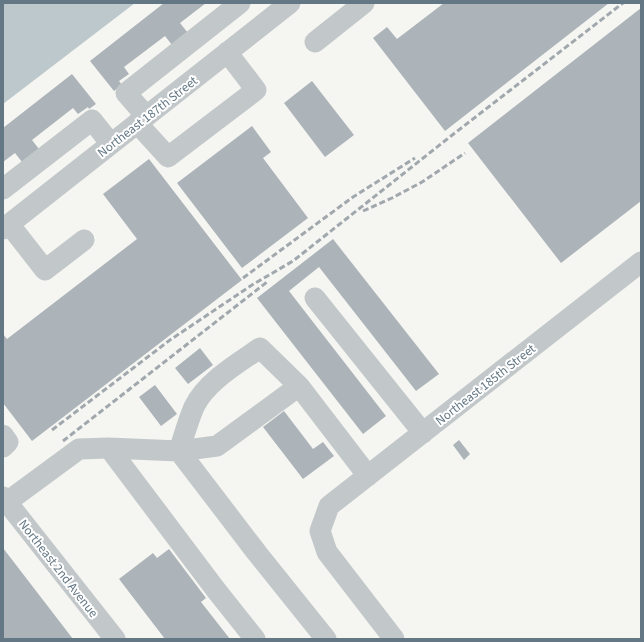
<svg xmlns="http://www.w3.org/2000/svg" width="644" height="642" viewBox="0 0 644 642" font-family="'Source Sans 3',sans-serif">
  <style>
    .water { fill: #bcc8cc }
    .building { fill: #acb4b9 }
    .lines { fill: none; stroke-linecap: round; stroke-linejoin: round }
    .minor { stroke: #c2c7c9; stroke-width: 21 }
    .rail { stroke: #a0a8ad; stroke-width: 3; stroke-dasharray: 6 3; stroke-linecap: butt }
    .labels { text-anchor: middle; stroke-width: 4; stroke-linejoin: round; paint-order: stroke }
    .street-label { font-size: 13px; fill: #637784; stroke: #fff }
  </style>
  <rect width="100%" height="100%" fill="#f5f5f1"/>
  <path class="water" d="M 3,3 L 135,3 L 3,104 Z"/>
  <path class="building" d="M 164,3 L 206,3 L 180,23 L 188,33 L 172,45 L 165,36 L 124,67 L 129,74 L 119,81 L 122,85 L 114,91 L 90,61 Z
    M 444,3 L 609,3 L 445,131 L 373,38 L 387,27 L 397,39 Z
    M 641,8 L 641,201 L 561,263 L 468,143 Z
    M 72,74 L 96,104 L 89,109 L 88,107 L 78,114 L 73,108 L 32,140 L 39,149 L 22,162 L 15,153 L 3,162 L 3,128 Z
    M 312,81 L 354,135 L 325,157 L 284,103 Z
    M 252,126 L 271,152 L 263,158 L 308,218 L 242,268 L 177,183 Z
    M 149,159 L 242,280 L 32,441 L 3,403 L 3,334 L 7,339 L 137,239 L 103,194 Z
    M 333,239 L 439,374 L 416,391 L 319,267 L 289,291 L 386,416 L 363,434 L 257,298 Z
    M 200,348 L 213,365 L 188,384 L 175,368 Z
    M 155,385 L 177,414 L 161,426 L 139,397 Z
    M 284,411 L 313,449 L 323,442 L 334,456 L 303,479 L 263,427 Z
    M 459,440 L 470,454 L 464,460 L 453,445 Z
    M 3,548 L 73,639 L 3,639 Z
    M 169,549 L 206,598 L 201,602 L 230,639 L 165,639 L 119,579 L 153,553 L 157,558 Z"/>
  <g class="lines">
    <path class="minor" d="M 315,42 L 364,3
      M 146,116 L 126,93 L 240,3
      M 137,123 L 168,157 L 256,90 L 227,52
      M 3,189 L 92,120 L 111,144
      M 9,224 L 45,270 L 84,240
      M 3,229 L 290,3
      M 315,298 L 423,433
      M 299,386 L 260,348 C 238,363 206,382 194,407 C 188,421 184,436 179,451 L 257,553 L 326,639
      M 3,435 L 8,442 L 3,447
      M 109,448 L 216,590 L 255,639
      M 3,497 L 115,639
      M 7,502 L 79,449 L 109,448 L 179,451 L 217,446 L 299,386 L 368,476
      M 394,639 L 327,552 L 320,531 L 329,506 L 641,262"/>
    <path class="rail" d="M 363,211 L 392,198 L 422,182 L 465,153
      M 243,278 L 353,197 L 415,158
      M 52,430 L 170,340 L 252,285 L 293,261 L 451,136 L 623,3
      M 63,441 L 267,282"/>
  </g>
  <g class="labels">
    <g class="street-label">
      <text transform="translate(147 116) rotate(-38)" y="5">Northeast 187th Street</text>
      <text transform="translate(485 384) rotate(-38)" y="5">Northeast 185th Street</text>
      <text transform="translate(59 568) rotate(52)" y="5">Northeast 2nd Avenue</text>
    </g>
  </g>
  <rect width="644" height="642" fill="none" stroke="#637784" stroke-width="8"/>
</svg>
